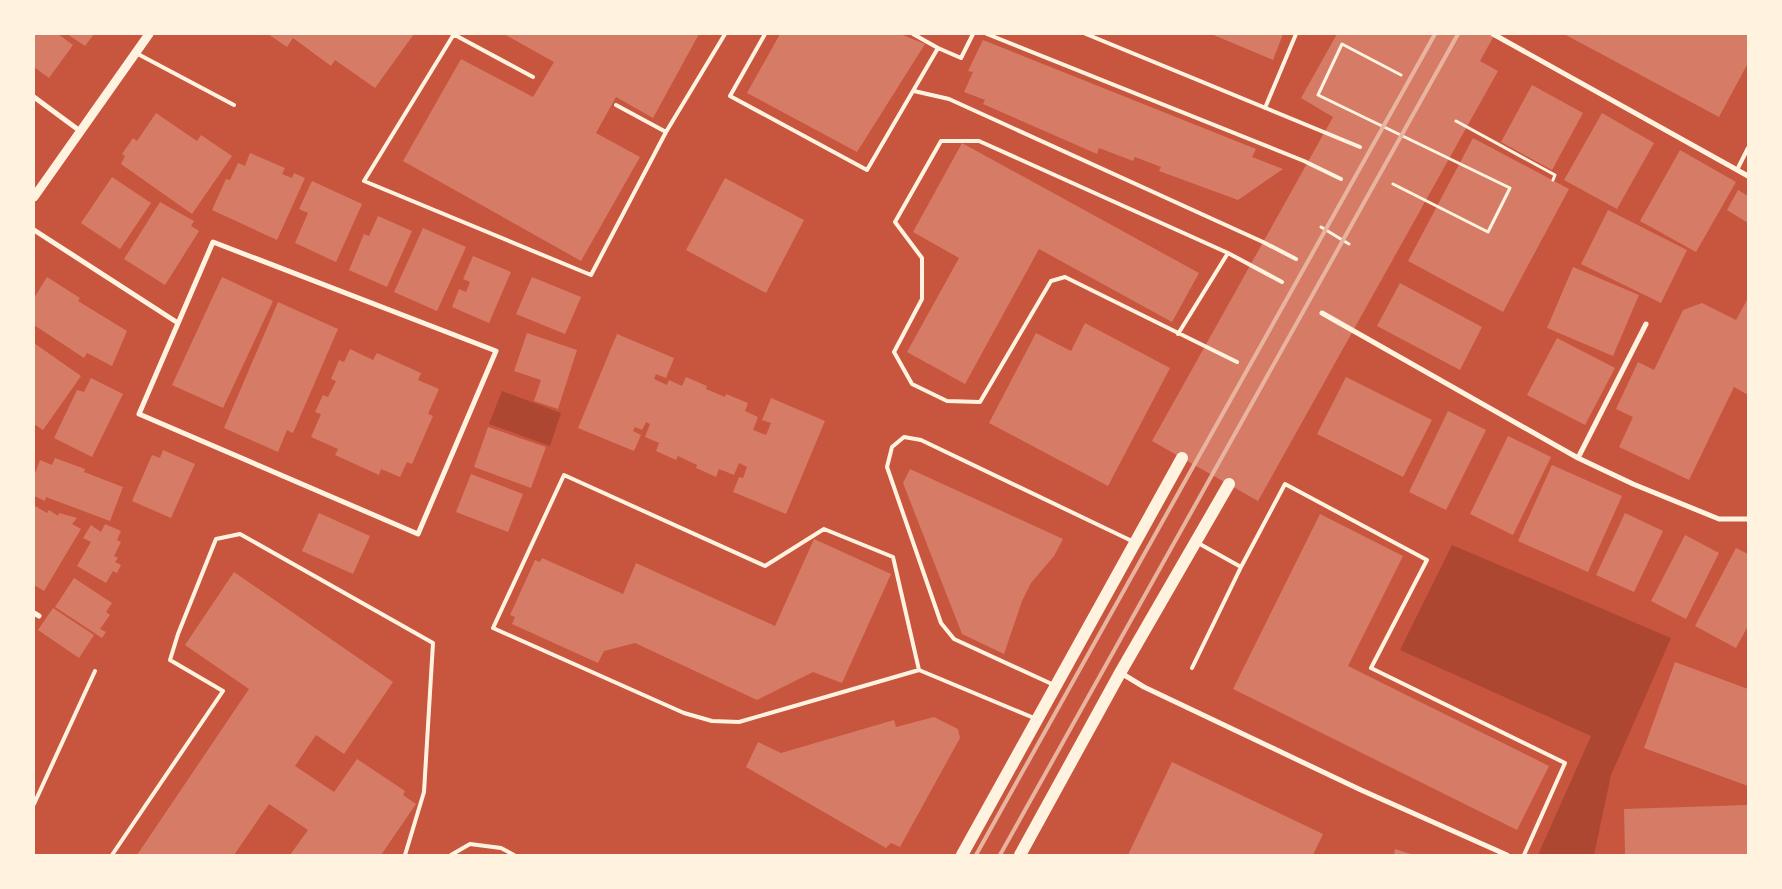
<svg xmlns="http://www.w3.org/2000/svg" width="1782" height="889" viewBox="0 0 1782 889" font-family="Helvetica,sans-serif">
  <style>
    .green { fill: #ae4732 }
    .building { fill: #d67c66 }
    .lines { fill: none; stroke-linecap: round; stroke-linejoin: round }
    .path { stroke: #fff3e0; stroke-width: 3 }
    .service { stroke: #fff3e0; stroke-width: 4 }
    .minor { stroke: #fff3e0; stroke-width: 5 }
    .tertiary { stroke: #fff3e0; stroke-width: 9 }
    .primary { stroke: #fff3e0; stroke-width: 12 }
    .rail { stroke: #e9b49f; stroke-width: 4 }
  </style>
  <rect width="100%" height="100%" fill="#c8553d"/>
  <path class="green" d="M 502,391 L 561,413 L 550,446 L 489,424 Z
    M 1452,545 L 1671,638 L 1611,775 L 1594,855 L 1538,855 L 1591,736 L 1400,650 Z"/>
  <path class="building" d="M 34,34 L 58,34 L 73,45 L 49,78 L 34,67 Z
    M 67,34 L 94,34 L 85,46 Z
    M 268,34 L 414,34 L 375,88 L 335,60 L 331,66 L 293,38 L 287,47 Z
    M 504,34 L 699,34 L 653,118 L 616,97 L 596,133 L 640,157 L 581,261 L 403,161 L 461,59 L 533,97 L 554,62 Z
    M 780,34 L 900,34 L 925,44 L 857,152 L 747,93 Z
    M 1211,34 L 1283,34 L 1273,60 Z
    M 1337,34 L 1495,34 L 1480,61 L 1498,71 L 1258,501 L 1152,441 L 1333,117 L 1301,98 Z
    M 1564,34 L 1748,34 L 1748,63 L 1719,117 Z
    M 983,40 L 1256,149 L 1252,157 L 1283,169 L 1238,200 L 1159,171 L 1161,167 L 1135,157 L 1133,161 L 1099,148 L 1097,154 L 983,104 L 985,100 L 964,92 L 973,72 L 968,71 Z
    M 1532,85 L 1583,113 L 1552,170 L 1501,142 Z
    M 156,113 L 197,141 L 201,135 L 232,156 L 192,214 L 121,164 L 125,156 L 122,154 L 133,138 L 137,141 Z
    M 1602,113 L 1654,143 L 1617,209 L 1564,180 Z
    M 1473,138 L 1569,189 L 1503,312 L 1408,261 Z
    M 962,143 L 1199,273 L 1172,322 L 1039,249 L 965,384 L 907,352 L 959,258 L 913,232 Z
    M 1680,150 L 1736,182 L 1696,252 L 1640,221 Z
    M 250,153 L 285,168 L 282,174 L 292,178 L 294,173 L 305,178 L 277,240 L 212,210 L 226,179 L 230,180 L 238,163 L 245,166 Z
    M 112,177 L 151,203 L 120,249 L 81,223 Z
    M 725,178 L 804,220 L 766,293 L 686,250 Z
    M 312,181 L 362,204 L 336,262 L 295,243 L 308,213 L 299,209 Z
    M 1738,190 L 1748,196 L 1748,223 L 1727,210 Z
    M 160,202 L 194,221 L 191,226 L 199,231 L 165,285 L 124,259 Z
    M 1608,210 L 1687,250 L 1661,303 L 1581,264 Z
    M 378,216 L 412,231 L 387,287 L 349,270 L 364,234 L 369,236 Z
    M 423,228 L 466,247 L 437,311 L 394,292 Z
    M 473,256 L 511,272 L 489,323 L 452,307 L 459,289 L 466,292 L 470,282 L 463,279 Z
    M 1573,267 L 1639,295 L 1613,356 L 1547,328 Z
    M 47,277 L 80,298 L 78,301 L 127,331 L 112,366 L 87,353 L 84,358 L 34,325 L 34,298 Z
    M 222,277 L 273,301 L 223,408 L 172,385 Z
    M 532,277 L 581,297 L 565,334 L 516,314 Z
    M 1400,283 L 1482,327 L 1460,370 L 1377,326 Z
    M 1747,300 L 1748,301 L 1748,395 L 1734,387 L 1689,480 L 1619,447 L 1633,417 L 1616,409 L 1638,362 L 1654,370 L 1683,310 L 1702,303 L 1736,320 Z
    M 278,302 L 338,329 L 293,433 L 287,430 L 278,452 L 224,428 Z
    M 1085,323 L 1170,368 L 1108,486 L 989,423 L 1036,333 L 1071,351 Z
    M 527,333 L 577,350 L 558,409 L 534,401 L 541,380 L 514,371 Z
    M 617,334 L 674,358 L 666,378 L 656,374 L 654,379 L 667,385 L 669,380 L 682,386 L 686,377 L 707,386 L 706,389 L 725,397 L 726,394 L 748,403 L 745,411 L 758,417 L 753,430 L 766,435 L 771,423 L 762,420 L 771,398 L 825,421 L 786,514 L 733,492 L 739,477 L 743,478 L 747,467 L 739,463 L 734,475 L 719,469 L 716,477 L 696,468 L 697,465 L 678,456 L 676,460 L 656,451 L 659,443 L 645,437 L 650,424 L 646,422 L 642,430 L 635,427 L 633,431 L 641,435 L 634,451 L 578,428 Z
    M 1557,338 L 1615,368 L 1585,425 L 1527,395 Z
    M 34,343 L 81,376 L 43,430 L 34,424 Z
    M 350,349 L 373,360 L 377,353 L 421,373 L 418,380 L 439,389 L 428,414 L 433,416 L 412,464 L 407,462 L 400,477 L 381,469 L 379,475 L 335,455 L 338,449 L 311,437 L 321,414 L 315,412 L 323,395 L 328,397 L 336,381 L 331,379 L 339,360 L 344,362 Z
    M 1346,377 L 1432,420 L 1403,477 L 1317,434 Z
    M 91,378 L 123,394 L 92,457 L 54,438 L 77,390 L 84,392 Z
    M 1448,411 L 1486,430 L 1446,510 L 1409,492 Z
    M 488,427 L 546,447 L 531,488 L 474,467 Z
    M 1508,436 L 1551,457 L 1513,535 L 1470,514 Z
    M 163,450 L 195,464 L 171,518 L 132,501 L 152,455 L 160,458 Z
    M 55,458 L 85,469 L 84,472 L 123,487 L 110,521 L 46,497 L 45,501 L 34,496 L 34,476 L 40,460 L 52,465 Z
    M 1552,465 L 1622,496 L 1588,572 L 1518,541 Z
    M 910,469 L 1063,539 L 1054,556 L 1031,583 L 1022,601 L 1004,654 L 962,634 L 903,483 Z
    M 471,474 L 523,494 L 508,532 L 456,512 Z
    M 35,506 L 47,513 L 49,510 L 58,516 L 59,513 L 77,518 L 72,524 L 81,529 L 44,591 L 34,585 Z
    M 319,513 L 370,536 L 353,574 L 302,551 Z
    M 1625,513 L 1663,531 L 1634,592 L 1596,575 Z
    M 1320,514 L 1403,556 L 1348,666 L 1549,766 L 1517,830 L 1233,689 Z
    M 105,524 L 121,531 L 117,540 L 121,542 L 114,556 L 118,558 L 115,562 L 121,565 L 117,573 L 113,571 L 106,583 L 77,566 L 91,542 L 83,538 L 91,525 L 101,532 Z
    M 1685,535 L 1719,553 L 1686,619 L 1651,601 Z
    M 814,539 L 891,574 L 842,683 L 813,672 L 757,700 L 635,643 L 604,651 L 598,663 L 512,624 L 515,617 L 510,615 L 535,560 L 540,562 L 542,558 L 623,594 L 636,563 L 775,626 Z
    M 1736,548 L 1748,554 L 1748,626 L 1736,648 L 1695,626 Z
    M 234,572 L 393,682 L 344,754 L 316,735 L 295,766 L 334,792 L 357,759 L 405,791 L 403,795 L 416,804 L 381,855 L 290,855 L 308,830 L 269,804 L 234,855 L 137,855 L 249,689 L 185,645 Z
    M 74,578 L 112,603 L 106,612 L 110,615 L 100,629 L 106,632 L 102,638 L 55,607 Z
    M 53,608 L 94,635 L 79,658 L 38,630 Z
    M 1675,662 L 1748,689 L 1748,786 L 1644,748 Z
    M 934,717 L 958,729 L 960,738 L 900,847 L 891,843 L 886,848 L 746,767 L 758,742 L 781,753 L 894,720 L 896,727 Z
    M 1172,762 L 1323,834 L 1313,855 L 1128,855 Z
    M 1748,805 L 1748,855 L 1625,855 L 1624,809 Z
    M 1395,849 L 1414,855 L 1394,855 Z"/>
  <g class="lines">
    <path class="path" d="M 1456,121 L 1555,175 L 1553,180
      M 1393,184 L 1488,232 L 1510,188 L 1318,95 L 1342,44 L 1401,75
      M 1321,227 L 1349,244"/>
    <path class="service" d="M 453,34 L 533,77
      M 454,34 L 364,181 L 591,275 L 666,132 L 725,34
      M 765,34 L 730,96 L 867,170 L 938,48
      M 913,34 L 938,48 L 961,58 L 973,34
      M 987,34 L 1304,161 L 1341,179
      M 1086,34 L 1360,147
      M 136,53 L 234,105
      M 914,91 L 949,99 L 1263,242 L 1296,259
      M 616,105 L 666,132
      M 1265,108 L 1296,34
      M 1737,170 L 1748,148
      M 1178,334 L 1228,253
      M 1237,362 L 1065,277 L 1051,281 L 980,402 L 947,401 L 912,384 L 894,352 L 922,299 L 922,258 L 895,222 L 941,141 L 979,141 L 1228,253 L 1282,282
      M 1198,543 L 1241,567
      M 1192,668 L 1241,567 L 1285,484 L 1427,560 L 1371,668 L 1565,763 L 1524,855
      M 919,670 L 893,557 L 824,529 L 765,566 L 564,475 L 493,628 L 684,713 L 712,721 L 739,722 L 919,670 L 1034,718
      M 1054,685 L 954,639 L 941,623 L 887,467 L 892,447 L 904,437 L 921,440 L 1134,542
      M 34,804 L 95,671
      M 112,855 L 223,691 L 170,660 L 178,634 L 216,539 L 240,534 L 433,643 L 424,792 L 405,855
      M 451,855 L 470,844 L 501,848 L 514,855"/>
    <path class="minor" d="M 1493,34 L 1748,176
      M 34,97 L 80,131
      M 34,230 L 178,323
      M 213,242 L 496,351 L 418,534 L 139,414 Z
      M 1322,313 L 1578,458 L 1633,484 L 1719,519 L 1748,519
      M 1578,458 L 1646,324
      M 34,613 L 39,616
      M 1121,673 L 1144,687 L 1361,790 L 1507,855"/>
    <path class="tertiary" d="M 34,197 L 149,34"/>
    <path class="primary" d="M 962,855 L 1182,458
      M 1020,855 L 1120,673 L 1229,484"/>
    <path class="rail" d="M 976,855 L 1435,34
      M 1000,855 L 1458,34"/>
  </g>
  <rect width="1782" height="889" fill="none" stroke="#fff3e0" stroke-width="70"/>
</svg>
